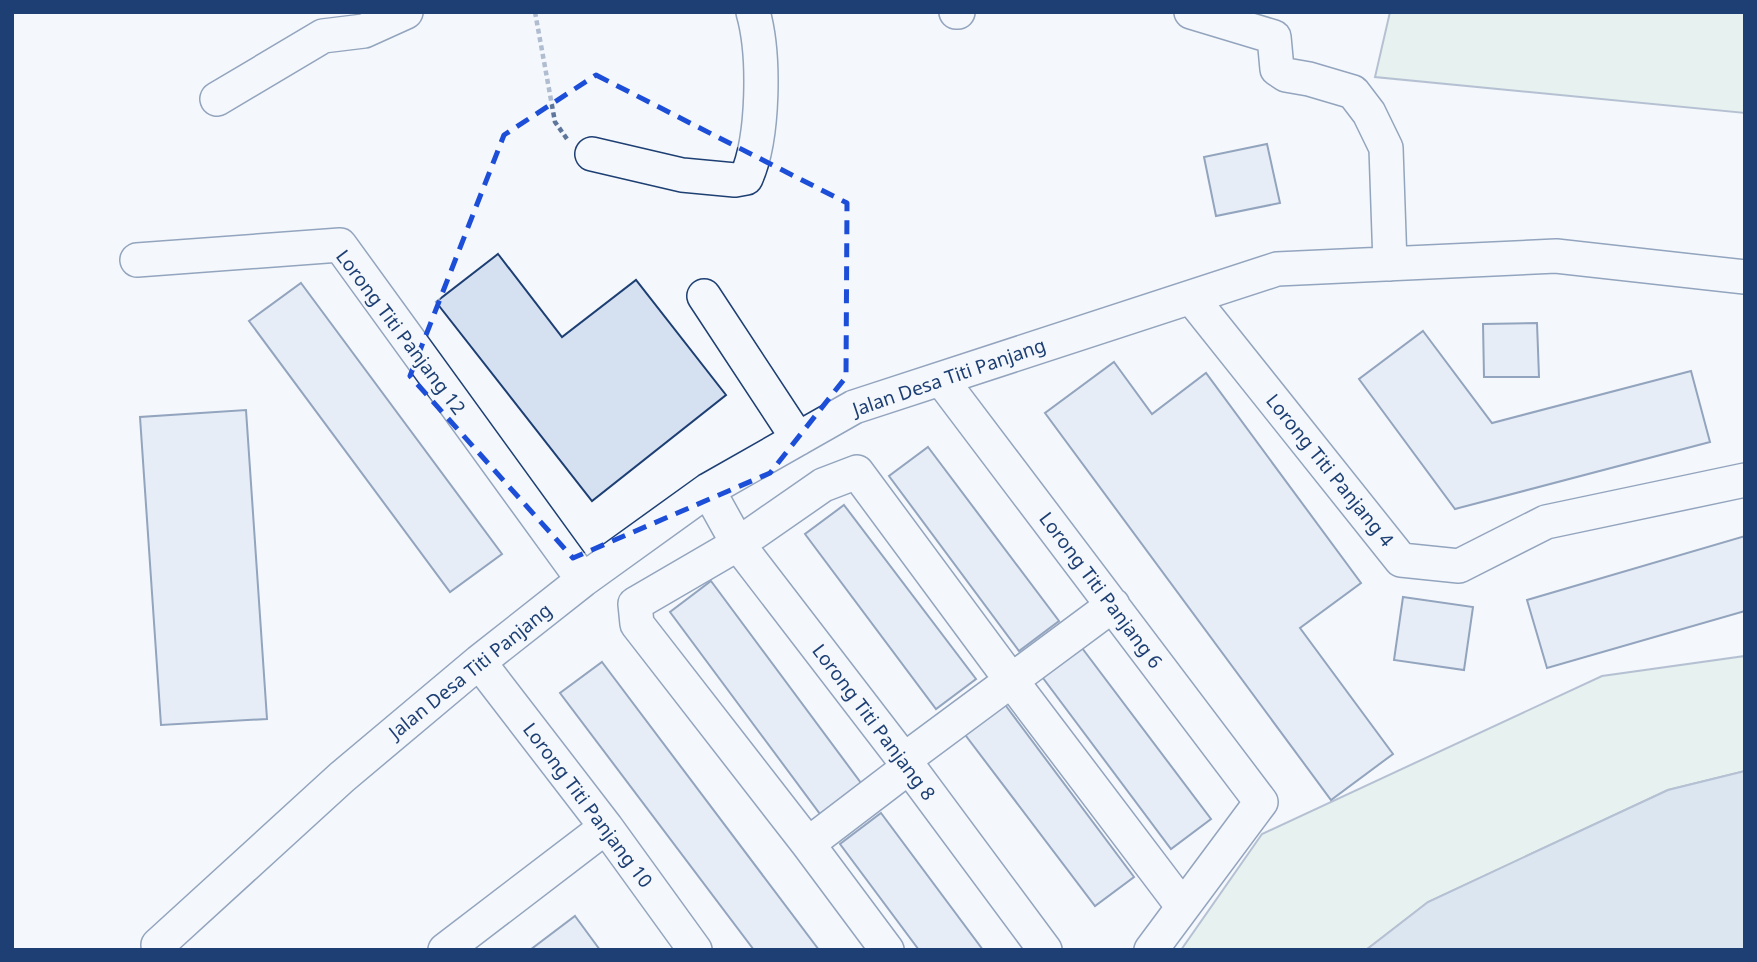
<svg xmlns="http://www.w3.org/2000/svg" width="1757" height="962" viewBox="0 0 1757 962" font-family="'Noto Sans',sans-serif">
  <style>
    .green { fill: #d7e8df; stroke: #687fa3; stroke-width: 2 }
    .water { fill: #bed0e5; stroke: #687fa3; stroke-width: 2 }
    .building { fill: #d5e0f0; stroke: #1d3f73; stroke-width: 2 }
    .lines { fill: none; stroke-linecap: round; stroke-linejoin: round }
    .minor-casing { stroke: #1d3f73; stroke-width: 36 }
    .path { stroke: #5e769c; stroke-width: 4.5; stroke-dasharray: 5 3.5; stroke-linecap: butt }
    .minor { stroke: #f4f7fb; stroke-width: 33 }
    .marked { fill: none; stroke: #1d4ed8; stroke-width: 5; stroke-dasharray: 14 9; stroke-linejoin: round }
    .labels { text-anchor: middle; stroke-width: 5; stroke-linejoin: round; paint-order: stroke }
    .street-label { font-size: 19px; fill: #1d3f73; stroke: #f4f7fb }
  </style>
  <rect width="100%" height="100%" fill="#f4f7fb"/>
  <path class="green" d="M 1390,12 L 1745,12 L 1745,113 L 1375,77 Z
    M 1745,656 L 1745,771 L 1668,790 L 1428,902 L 1366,950 L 1181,950 L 1262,834 L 1602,676 Z"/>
  <path class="water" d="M 1745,771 L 1745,950 L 1366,950 L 1428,902 L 1668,790 Z"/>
  <path class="building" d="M 1267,144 L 1280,203 L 1216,216 L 1204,157 Z
    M 498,254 L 562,337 L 636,280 L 726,395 L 592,501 L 436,302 Z
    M 301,283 L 502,554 L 450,592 L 249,321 Z
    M 1537,323 L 1539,377 L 1484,377 L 1483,324 Z
    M 1423,331 L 1492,423 L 1691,371 L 1710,442 L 1455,509 L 1359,379 Z
    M 1114,362 L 1152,414 L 1206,373 L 1361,583 L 1300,628 L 1393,754 L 1331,800 L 1045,413 Z
    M 246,410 L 267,719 L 161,725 L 140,417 Z
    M 928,447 L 1059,621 L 1019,651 L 889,476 Z
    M 844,505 L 976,679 L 936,709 L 805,534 Z
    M 1745,536 L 1745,611 L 1547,668 L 1527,600 Z
    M 711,581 L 864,787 L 823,818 L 670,612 Z
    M 1403,597 L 1473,607 L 1464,670 L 1394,660 Z
    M 1079,644 L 1211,819 L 1171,849 L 1040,674 Z
    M 602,662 L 819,950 L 754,950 L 560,693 Z
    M 1003,702 L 1134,877 L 1095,906 L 963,732 Z
    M 881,813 L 983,950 L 919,950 L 840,844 Z
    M 575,916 L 600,950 L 530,950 Z"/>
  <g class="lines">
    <g class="minor-casing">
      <path id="minor" d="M 956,12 L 958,12
        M 1191,12 L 1274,37 L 1277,69 L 1286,75 L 1309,79 L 1353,92 L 1369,113 L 1386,148 L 1390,264
        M 217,99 L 323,36 L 364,31 L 406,12
        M 592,154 L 682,175 L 735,180 L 746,178 C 764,138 765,54 753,12
        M 137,260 L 340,245 L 583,580
        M 704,296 L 798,439
        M 1191,297 L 1401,560 L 1459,566 L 1546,522 L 1745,480
        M 941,379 L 1261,802 L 1151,950
        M 708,490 L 738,544 L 904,760 L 1045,950
        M 479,662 L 606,827 L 695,950
        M 904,760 L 1113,605
        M 808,844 L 909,767
        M 158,945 L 342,777 L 479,662 L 583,580 L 708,490 L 854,407 L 1277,269 L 1556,256 L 1745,277
        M 445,950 L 606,827
        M 887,950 L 808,844 L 637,624 L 635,604 L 738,544 L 823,485 L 857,472 L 1011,680 L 1183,907"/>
    </g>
    <path class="path" d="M 535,12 L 555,122 L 567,139"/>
    <use href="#minor" class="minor"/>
  </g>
  <path d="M0 0H1757V962H0ZM 596,75 L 847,203 L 846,377 L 770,473 L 573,558 L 410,376 L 504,135 Z" fill="#f4f7fb" fill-opacity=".55" fill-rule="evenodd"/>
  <path class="marked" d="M 596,75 L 847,203 L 846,377 L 770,473 L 573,558 L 410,376 L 504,135 Z"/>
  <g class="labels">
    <g class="street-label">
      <text transform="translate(401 332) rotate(53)" y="7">Lorong Titi Panjang 12</text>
      <text transform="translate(949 377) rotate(-19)" y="7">Jalan Desa Titi Panjang</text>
      <text transform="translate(1330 470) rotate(51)" y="7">Lorong Titi Panjang 4</text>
      <text transform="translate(1101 590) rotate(53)" y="7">Lorong Titi Panjang 6</text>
      <text transform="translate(470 671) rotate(-39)" y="7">Jalan Desa Titi Panjang</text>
      <text transform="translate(874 722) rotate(53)" y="7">Lorong Titi Panjang 8</text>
      <text transform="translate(588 805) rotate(53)" y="7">Lorong Titi Panjang 10</text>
    </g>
  </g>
  <rect width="1757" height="962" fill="none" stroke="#1d3f73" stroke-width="28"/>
</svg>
